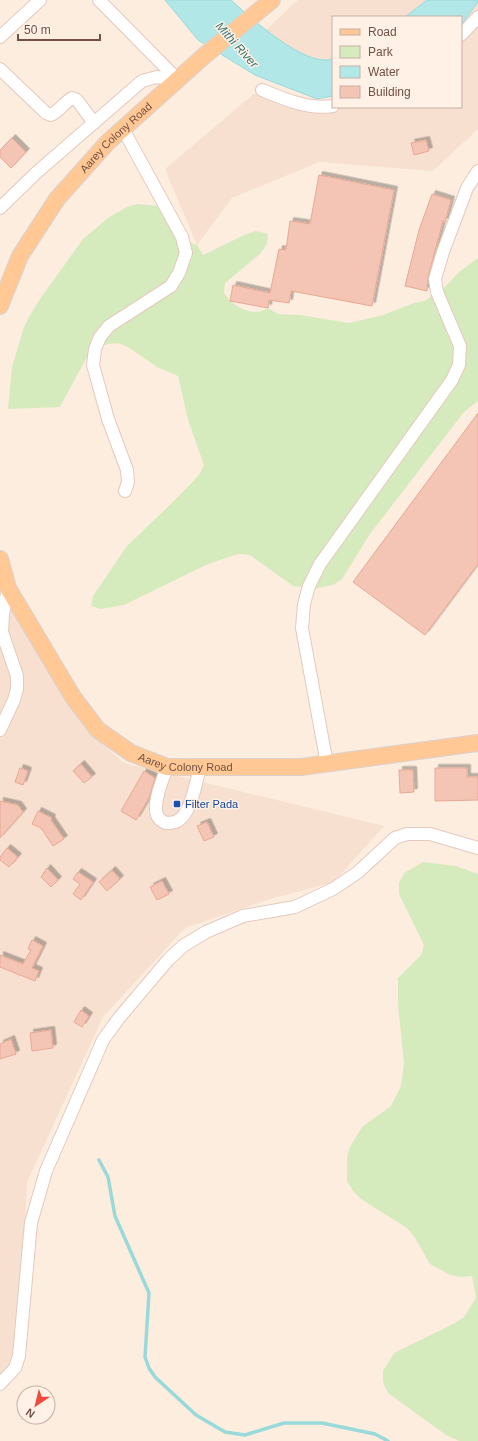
<svg xmlns="http://www.w3.org/2000/svg" width="478" height="1441" font-family="Arial,sans-serif">
  <defs>
    <filter id="shadow"><feDropShadow dx="3.5" dy="-3.5" stdDeviation="0" flood-color="#0004"/></filter>
  </defs>
  <rect width="100%" height="100%" fill="#fdedde"/>
  <g fill="#f7e0cf">
    <path d="M298 0H427L405 17H333V59L327 62 297 52 266 30Z"/>
    <path d="M478 2V129L433 171 319 162 232 198 197 245 165 169 262 87 326 102 333 100V107H461V27Z"/>
    <path d="M0 573 95 738 124 763 384 826 334 882 267 900 185 928 103 1017 27 1182 19 1354 0 1385Z"/>
  </g>
  <g fill="#d6ebbd">
    <path d="M137 204 159 206 186 241 197 245 203 255 244 235 256 231 268 234 267 244 260 254 225 283 224 293C234 307 252 318 268 308L278 314 301 315 349 323 383 315 414 303 424 301 443 289 459 272 478 258V401L464 412 370 534 342 579 333 585 313 589 293 586 250 555 238 554 208 564 124 605 101 609 91 606 93 596 127 546 176 499 199 475 204 465 188 420 178 376 157 367 128 347 118 343 108 344 98 347 89 353 60 407 8 409 12 367 24 327 29 317 40 299 83 239 108 218 127 207Z"/>
    <path d="M423 862 456 866 478 874V1441H459L446 1435 388 1393 383 1382V1371L394 1353 455 1323 464 1317 476 1298 472 1276 462 1277 450 1275 430 1264 414 1236 407 1228 361 1199 353 1191 347 1181V1157L350 1147 362 1127 391 1106 401 1086 404 1063 398 1005V978L421 955 424 945 399 894V883L404 873Z"/>
  </g>
  <g fill="#b2e7e7" stroke="#98d9da">
    <path d="M165 0H231C251 18 305 68 333 59V96L317 99 255 75 198 40Z"/>
    <path d="M427 0H478V2L461 25V17H405Z"/>
  </g>
  <g fill="none" stroke-linecap="round" stroke-linejoin="round">
    <path stroke="#98d9da" stroke-width="3.5" d="M99 1160 108 1177 115 1216 149 1293 145 1357 149 1368 155 1377 196 1415 225 1432 245 1435 284 1423H322L375 1434 388 1441"/>
  </g>
  <g fill="#f4c5b4" stroke="#e8a894" filter="url(#shadow)">
    <path d="M12 138 26 152 11 168 0 157V150Z"/>
    <path d="M426 140 429 151 414 155 411 143Z"/>
    <path d="M319 175 394 190 372 306 291 291 289 303 269 300 268 308 230 301 233 285 270 293 279 249 286 250 290 221 310 224Z"/>
    <path d="M432 194 451 200 445 222 443 221 428 277 427 291 405 286 419 230Z"/>
    <path d="M478 413V564L425 635 353 582Z"/>
    <path d="M81 764 92 777 84 783 73 771Z"/>
    <path d="M20 768 28 771 23 785 15 782Z"/>
    <path d="M435 768H467V777H478V800L435 801Z"/>
    <path d="M399 770H413L414 792 400 793Z"/>
    <path d="M144 771 155 778 149 798 136 820 121 811Z"/>
    <path d="M0 801 18 805 23 812 0 838Z"/>
    <path d="M38 811 52 818 51 820 64 839 53 846 41 828 32 824Z"/>
    <path d="M207 822 214 837 204 841 197 826Z"/>
    <path d="M7 848 18 857 9 867 0 860V857Z"/>
    <path d="M47 868 58 880 51 887 41 877Z"/>
    <path d="M112 870 120 879 107 891 99 882Z"/>
    <path d="M78 872 93 882 81 900 73 894 80 884 73 879Z"/>
    <path d="M162 881 169 894 157 900 150 887Z"/>
    <path d="M32 940 43 946 32 968 39 971 35 981 0 967V955L23 964 31 950 28 949Z"/>
    <path d="M81 1010 89 1016 82 1027 74 1022Z"/>
    <path d="M51 1030 53 1048 32 1051 30 1033Z"/>
    <path d="M11 1039 16 1054 0 1059V1044Z"/>
  </g>
  <g fill="none" stroke-linecap="round" stroke-linejoin="round">
    <defs>
      <g id="minor">
        <path d="M99 0 178 80"/>
        <path d="M461 35 478 17"/>
        <path d="M0 37 40 0"/>
        <path d="M0 69 46 113 51 115C59 111 64 103 72 98L77 100 94 123"/>
        <path d="M262 90C284 99 309 110 333 106"/>
        <path d="M123 129 182 237 186 253 179 273 171 286 109 326 100 337 95 349 93 365 108 419 127 470 128 482 125 491"/>
        <path d="M0 208 36 173 142 81 157 77 178 80"/>
        <path d="M0 730 14 700 17 689V676L2 632 3 614 8 588"/>
        <path d="M327 764 302 628 304 604 309 586 320 564 452 380 459 365 460 346 437 292 435 279 443 252 467 188 478 171"/>
        <path d="M167 767C163 779 151 805 158 817 160 820 163 822 166 823 169 823 172 823 175 822 191 817 196 782 200 767"/>
        <path d="M0 1384 15 1368 19 1356 31 1223 46 1171 103 1040 119 1018 168 960 183 946 206 932 243 916 295 907 333 889 357 873 395 838 407 834H430L478 848"/>
      </g>
      <g id="major">
        <path id="s1" d="M0 306 20 256 57 199 107 143 204 56 272 0"/>
        <path id="s2" d="M0 559 8 588 73 697 98 730 131 753 167 767H301L478 743"/>
      </g>
    </defs>
    <use href="#minor" stroke="#e4c9bd" stroke-width="14"/>
    <use href="#major" stroke="#dbd1cf" stroke-width="18"/>
    <use href="#minor" stroke="#fff" stroke-width="12"/>
    <use href="#major" stroke="#ffc894" stroke-width="16"/>
  </g>
  <rect fill="#1a4fb4" stroke="#fff1e6" stroke-width="1.5" x="173" y="800" width="8" height="8" rx="2"/>
  <g text-anchor="middle" dominant-baseline="central" stroke-width="3" stroke-linejoin="round" paint-order="stroke">
    <g font-size="11" fill="#744f45" stroke="#fff1e6">
      <text stroke="none"><textPath href="#s1" startOffset="207">Aarey Colony Road</textPath></text>
      <text stroke="none"><textPath href="#s2" startOffset="295">Aarey Colony Road</textPath></text>
    </g>
    <g font-size="11" fill="#164399" stroke="#fff1e6" text-anchor="start">
      <text x="185" y="804">Filter Pada</text>
    </g>
    <g font-size="12" font-style="italic" fill="#367374" stroke="#fff1e6">
      <text transform="translate(237 45) rotate(48)">Mithi River</text>
    </g>
  </g>
  <rect x="332" y="16" width="130" height="92" fill="#fff1e6" stroke="#c7b0a6"/>
  <rect x="340" y="29" width="20" height="6" fill="#ffc894" stroke="#c7b0a6"/>
  <text x="368" y="36" font-size="12" fill="#744f45">Road</text>
  <rect x="340" y="46" width="20" height="12" fill="#d6ebbd" stroke="#c7b0a6"/>
  <text x="368" y="56" font-size="12" fill="#744f45">Park</text>
  <rect x="340" y="66" width="20" height="12" fill="#b2e7e7" stroke="#c7b0a6"/>
  <text x="368" y="76" font-size="12" fill="#744f45">Water</text>
  <rect x="340" y="86" width="20" height="12" fill="#f4c5b4" stroke="#c7b0a6"/>
  <text x="368" y="96" font-size="12" fill="#744f45">Building</text>
  <g transform="translate(36 1405) rotate(215)"><circle r="19" fill="#fff1e6" stroke="#c7b0a6"/>
  <path d="M0-3L7 15L0 10L-7 15Z" fill="#ef4a3c"/>
  <text y="-6" font-size="11" font-weight="bold" text-anchor="middle" fill="#744f45">N</text>
  </g>
  <path d="M18 34v6h82v-6" fill="none" stroke="#744f45" stroke-width="2"/>
  <text x="24" y="34" font-size="12" fill="#744f45" stroke="#fff1e6" stroke-width="3" paint-order="stroke">50 m</text>
</svg>
